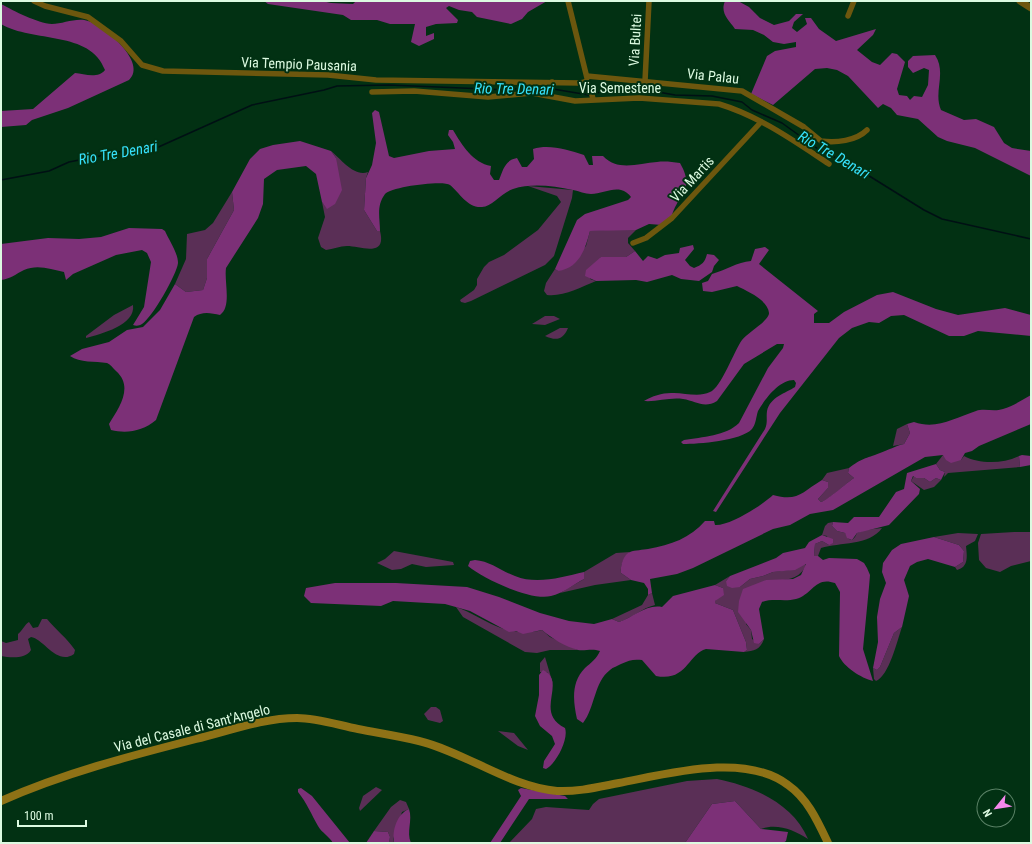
<svg xmlns="http://www.w3.org/2000/svg" width="1032" height="844" font-family="'Roboto Condensed',sans-serif">
  <rect width="100%" height="100%" fill="#023113"/>
  <g fill="#5a2f56">
    <path d="M331 151C342 160 354 177 368 172L366 178 364 210 377 231H380C387 258 360 246 347 246 340 246 333 249 326 250L321 247 318 238 325 217 322 202 327 208 336 158Z"/>
    <path d="M528 186 573 190 572 198 554 256 545 265 471 301 465 303 461 302 460 300 474 290 477 285V279L484 267 489 262 504 255 538 230 561 202 557 196Z"/>
    <path d="M232 192 234 210 207 259V278L203 290 186 292 175 284 186 259 187 234 205 230 213 223Z"/>
    <path d="M623 229 636 230 628 238V243L635 251 626 257H601L590 279 596 281C581 287 563 297 547 295L544 291 546 283 555 269 558 271 586 246 590 231Z"/>
    <path d="M133 305C136 325 101 334 86 338V336L114 315Z"/>
    <path d="M545 316H554L560 319 545 325 532 324Z"/>
    <path d="M560 328H568C563 340 556 341 545 336Z"/>
    <path d="M907 424 910 433 904 444 893 446 897 429Z"/>
    <path d="M943 455 961 460 964 456C979 464 1003 464 1019 456L1020 467 948 473 944 477 945 472 940 470 936 464Z"/>
    <path d="M849 468 848 473 854 478C846 483 829 500 821 502L818 499 828 488V482L822 480 827 473Z"/>
    <path d="M914 476 916 478H924L930 482 936 478 941 480 934 487 924 490 911 481Z"/>
    <path d="M833 522 832 526 837 531 845 533 849 539 852 540 855 537 857 533 865 530 882 528C869 546 840 542 821 548L818 556H814L815 544 822 541 829 545 827 536 822 535 825 526 828 523Z"/>
    <path d="M1014 532H1031V561L1011 566 1000 572 986 568 979 560 978 543 981 534Z"/>
    <path d="M958 533 978 534 975 541 966 546C967 556 969 567 957 570L955 567 963 562 964 551 959 545 934 537Z"/>
    <path d="M394 551 453 562 454 565 426 567 412 564 401 569 392 570 377 563 385 559Z"/>
    <path d="M630 552C624 557 620 565 621 573L631 580 595 585 560 593 584 579V572L616 553Z"/>
    <path d="M805 564 806 566C797 582 783 580 766 580L746 624 751 630 752 639 759 644 764 639C760 650 754 651 744 652L747 650 746 642 733 610 715 603V601L723 588 715 585 730 576 726 581 740 587 750 579 763 576 773 572 790 570Z"/>
    <path d="M652 593 655 605C642 608 632 618 619 622L612 619 642 605 648 595Z"/>
    <path d="M456 607C471 612 482 620 496 626 508 632 530 634 542 630L550 637 578 650H550L537 653 525 652 463 617Z"/>
    <path d="M42 619H47C56 630 67 638 75 650L74 654C57 666 44 639 31 637L28 639 31 650C26 659 11 658 1 656V641L6 643 18 640V634C22 631 25 624 29 622L33 628 38 627Z"/>
    <path d="M902 627C897 641 889 676 876 681L874 679 873 668 877 670 880 667 894 633Z"/>
    <path d="M545 657 553 684 547 672H540V663Z"/>
    <path d="M431 707H436L440 710 443 721 440 723 428 720 424 714Z"/>
    <path d="M498 731 514 733 528 750 518 746Z"/>
    <path d="M717 779C752 786 793 803 808 839 794 830 777 823 761 829L735 801 712 804 685 843H509L532 819 536 809 546 807 589 810 593 804 599 799 687 781Z"/>
    <path d="M376 787 382 790 360 811 359 808 363 796Z"/>
    <path d="M400 800 406 802 409 809 402 812 393 839 394 843H389L390 837 388 832 374 831 391 807Z"/>
  </g>
  <g fill="#7c3077">
    <path d="M264 1H322L331 3 353 4 356 1H547L528 12 522 19 511 24 477 17 472 12 459 10 449 6 446 8 458 20 457 23 436 24 426 27V36L434 33V39L419 46 411 42 415 24H390L377 20H351L343 15 268 4Z"/>
    <path d="M725 1H738L749 7 760 18 774 25 789 21 796 14H803L794 22 792 28 797 32 807 24 805 18H811L819 29 836 41 876 29 873 35 857 50 872 62 880 65 892 53 897 54 905 62 897 89 899 95 907 96 910 100 914 96 922 97 928 85 929 70 924 68 913 73 908 67V61L913 56 935 55C947 73 933 92 941 110L964 120 976 119 994 127 1004 143 1012 148 1031 151V176L975 148 947 141 938 137 918 119 897 115 891 108 883 104 878 108 848 76 837 70 827 68 815 69 773 105 751 94 767 56 775 51 796 47V42L784 44 773 42 764 35 753 30 735 29C728 19 720 13 725 1Z"/>
    <path d="M1 4C14 11 37 23 52 24 63 24 77 17 88 21 105 26 148 63 129 80L68 108 32 120 26 125 1 127V111L33 109 75 73C84 74 98 79 105 70 90 30 33 43 1 24Z"/>
    <path d="M375 110 379 112 389 156 394 158 429 151 455 149 453 142 448 135 449 130H453C462 145 473 163 491 166L490 174 494 180H499C503 170 505 160 517 158L522 167H527L534 159 533 149C550 144 567 150 584 155L589 165H593L592 156H603C618 172 639 163 657 162 665 161 672 162 680 163 696 191 677 193 671 219L662 225 649 224 636 230 590 231C585 250 579 268 558 271L555 269 577 220 585 214 628 200 631 197C629 194 625 191 621 190 611 188 601 194 591 194 585 194 579 191 573 190 553 186 532 183 513 189 501 193 492 207 482 207 467 208 460 193 450 185 443 180 391 187 385 194 376 206 380 218 380 231H377L364 210 366 178 372 165 376 143 372 113Z"/>
    <path d="M300 141 331 151 336 158 342 190 335 204 327 209 322 202 316 174 306 166 277 170 264 179 263 204 258 218 226 268C224 282 232 307 220 315 211 313 202 311 194 317L156 420C143 431 127 434 111 430L109 424C119 408 134 387 116 371 113 368 110 364 107 363 95 361 80 363 70 356L82 349 109 342 127 330 143 327 160 310 175 284 186 292 203 290 207 278V259L234 210 232 192 250 159 260 149 273 145Z"/>
    <path d="M129 228 162 229 165 231C169 240 178 253 178 263 177 274 152 318 142 324 139 326 136 326 133 325L144 307 151 262 147 253 142 250 116 255 73 274 66 280 64 272C51 269 37 264 24 270 16 274 10 279 1 280V244L48 238 79 239 101 237Z"/>
    <path d="M693 245 694 249 685 260 690 266 694 268C702 265 705 262 707 254L714 255 719 260 714 266 712 272 699 281 681 279 672 275 647 282 636 280 596 281 585 276 586 270 601 257H626L635 251 643 261 648 256 657 259 665 255 679 253 680 248Z"/>
    <path d="M765 247 769 250 759 264 818 311 814 314V323H829L844 312 877 295 893 292 936 309 958 315 1005 308 1031 315V336L978 331 964 336H949L904 315 891 316 879 323 869 322 852 328 839 338 780 413 716 512 713 511 765 429C768 422 766 418 767 411 770 397 786 393 795 387L796 383 794 380C779 380 765 399 758 411 756 417 756 424 752 429 741 441 698 444 683 444L681 442 684 440C702 437 726 436 739 423L768 368 783 348 784 344H777L744 364 717 401C704 409 696 401 683 399 670 397 657 402 644 401 652 396 662 393 671 393 683 392 698 398 710 392 721 388 734 351 742 340 748 332 769 321 769 313 768 300 747 291 737 286L712 292 703 291 702 283 708 281 712 274C726 270 737 262 751 261L755 249Z"/>
    <path d="M1031 395V424L979 446 972 451 965 453 961 460 951 463 946 460 943 455 925 457 833 510 810 514 790 525 773 529 693 568 677 574 650 579 652 593 648 595V589L644 583 631 580 621 573C620 567 623 555 630 552 635 550 643 550 648 549 671 545 690 538 705 521H714L715 525C730 526 762 505 773 495 798 502 802 492 822 480L828 482V488L818 499 821 502C828 500 846 483 854 478L848 473 849 468C862 458 865 459 880 453 889 450 895 446 904 444L910 433 907 424 914 422C937 430 954 418 976 411 984 408 994 412 1003 409 1013 406 1022 400 1031 395Z"/>
    <path d="M1022 455 1031 456V465L1020 467 1019 456Z"/>
    <path d="M936 464 940 470 945 472 941 480 936 478 930 482 924 478H916L913 476 911 481 920 489 919 494 889 525 857 533 852 540 847 538 845 533 837 531 832 526 833 522 848 523 854 517H879L896 492 904 489 907 473Z"/>
    <path d="M822 535 833 539V543L829 545 822 541 815 544 814 556H818L823 560 829 558 857 559 864 563 867 568 870 575 869 587 863 649 873 681C861 678 844 667 839 656L840 592 835 583C815 576 813 594 796 599 785 602 773 598 762 602L759 609 764 639 759 644 754 643 751 630 738 612 739 601 743 589 766 580 793 579 801 575 806 564 795 570 773 572 763 576 750 579 740 587 732 588 727 586 726 581 730 576 776 558 783 553 805 548 809 542Z"/>
    <path d="M934 537 959 545 964 551 963 562 955 567 928 559 917 562 910 566 904 580 909 596 902 627 894 633 880 667 877 670 873 668 878 642 877 617 880 599 886 583 882 572 883 563 892 550 901 544Z"/>
    <path d="M475 560C490 561 501 571 515 576 537 585 562 577 584 572V579C573 585 563 593 551 596 530 601 484 579 468 566L470 561Z"/>
    <path d="M335 583H396L467 587 499 597 540 613 569 621 594 624 612 619 619 622C634 617 646 604 662 607L673 596 715 585 723 588 724 595 715 601V603L733 610 746 642 747 650 744 652 706 649C688 654 687 682 656 676L642 660C634 659 629 660 621 664 618 666 613 667 610 670 594 682 595 708 583 723L577 719C573 701 571 682 585 668 591 663 597 658 600 651 592 648 586 651 578 650 566 647 551 638 542 630L523 634 516 631 509 632 470 611 445 604 393 601 381 606 311 603 304 596 306 588Z"/>
    <path d="M543 670C568 682 533 712 565 728 569 739 556 764 546 769L543 768 544 761 555 744 552 736 540 726 535 716 539 695V675Z"/>
    <path d="M301 788 312 796 350 843H333C329 836 322 833 318 826 311 814 307 803 298 792V789Z"/>
    <path d="M521 788 565 796 568 799H529L500 843H490L521 796 518 790Z"/>
    <path d="M735 801 761 829 788 832 786 841 783 843H685L712 804Z"/>
    <path d="M409 809C413 820 406 832 411 843H394C392 830 397 814 409 809Z"/>
    <path d="M374 831 388 832 390 837 389 843H366Z"/>
  </g>
  <g fill="none" stroke-linecap="round" stroke-linejoin="round">
    <g stroke="#001014" stroke-width="1.5">
      <path d="M553 89 589 95"/>
      <path d="M593 94 600 92H658L675 95 712 96 742 102 752 110 782 123 818 149 858 169 924 210 942 219 1031 239"/>
      <path d="M1 180 49 171 69 162 100 156 104 153 154 149 252 105 324 90 337 86 389 85 511 90 525 87 550 89"/>
    </g>
    <g stroke="#6d570e" stroke-width="5.5">
      <path d="M34 1 45 6 88 17 121 41 142 65 163 71 328 75 376 80 580 83 585 82"/>
      <path d="M568 1 587 78"/>
      <path d="M848 16 854 1"/>
      <path d="M587 76 742 91 804 127 821 141C836 143 856 141 867 130"/>
      <path d="M645 81 649 1"/>
      <path d="M585 82 590 87 593 99"/>
      <path d="M372 92 414 91 488 97 532 93 575 101 639 98 719 104C759 116 794 141 829 164"/>
      <path d="M550 95 552 82"/>
      <path d="M633 243 646 238 672 218 761 122"/>
    </g>
    <path stroke="#6d570e" stroke-width="7" d="M1020 1 1031 8"/>
    <path stroke="#8e7216" stroke-width="8" d="M1 801C64 773 130 756 196 739 229 731 263 718 297 718 317 718 338 725 358 729 378 733 399 736 419 741 467 753 510 787 557 791 578 792 598 787 619 783 667 774 745 752 788 785 808 799 818 822 828 843"/>
  </g>
  <g text-anchor="middle" dominant-baseline="central" stroke-width="4" stroke-linejoin="round" paint-order="stroke">
    <g font-size="14" fill="#dcfae1" stroke="#023113">
      <text transform="translate(635 40) rotate(-87)">Via Bultei</text>
      <text transform="translate(299 64) rotate(2)">Via Tempio Pausania</text>
      <text transform="translate(713 76) rotate(6)">Via Palau</text>
      <text x="620" y="88">Via Semestene</text>
      <text transform="translate(692 179) rotate(-47)">Via Martis</text>
      <text transform="translate(192 728) rotate(-14)">Via del Casale di Sant'Angelo</text>
    </g>
    <g font-size="15" font-style="italic" fill="#36e1fb" stroke="#023113">
      <text transform="translate(514 89) rotate(1)">Rio Tre Denari</text>
      <text transform="translate(118 153) rotate(-10)">Rio Tre Denari</text>
      <text transform="translate(834 155) rotate(30)">Rio Tre Denari</text>
    </g>
  </g>
  <rect width="1032" height="844" fill="none" stroke="#dcfae1" stroke-width="4"/>
  <g transform="translate(996 808) rotate(240)"><circle r="19" fill="#023113" stroke="#598165"/>
  <path d="M0-3L7 15L0 10L-7 15Z" fill="#f688ed"/>
  <text y="-6" font-size="11" font-weight="bold" text-anchor="middle" fill="#dcfae1">N</text>
  </g>
  <path d="M18 820v6h68v-6" fill="none" stroke="#dcfae1" stroke-width="2"/>
  <text x="24" y="820" font-size="12" fill="#dcfae1" stroke="#023113" stroke-width="3" paint-order="stroke">100 m</text>
</svg>
